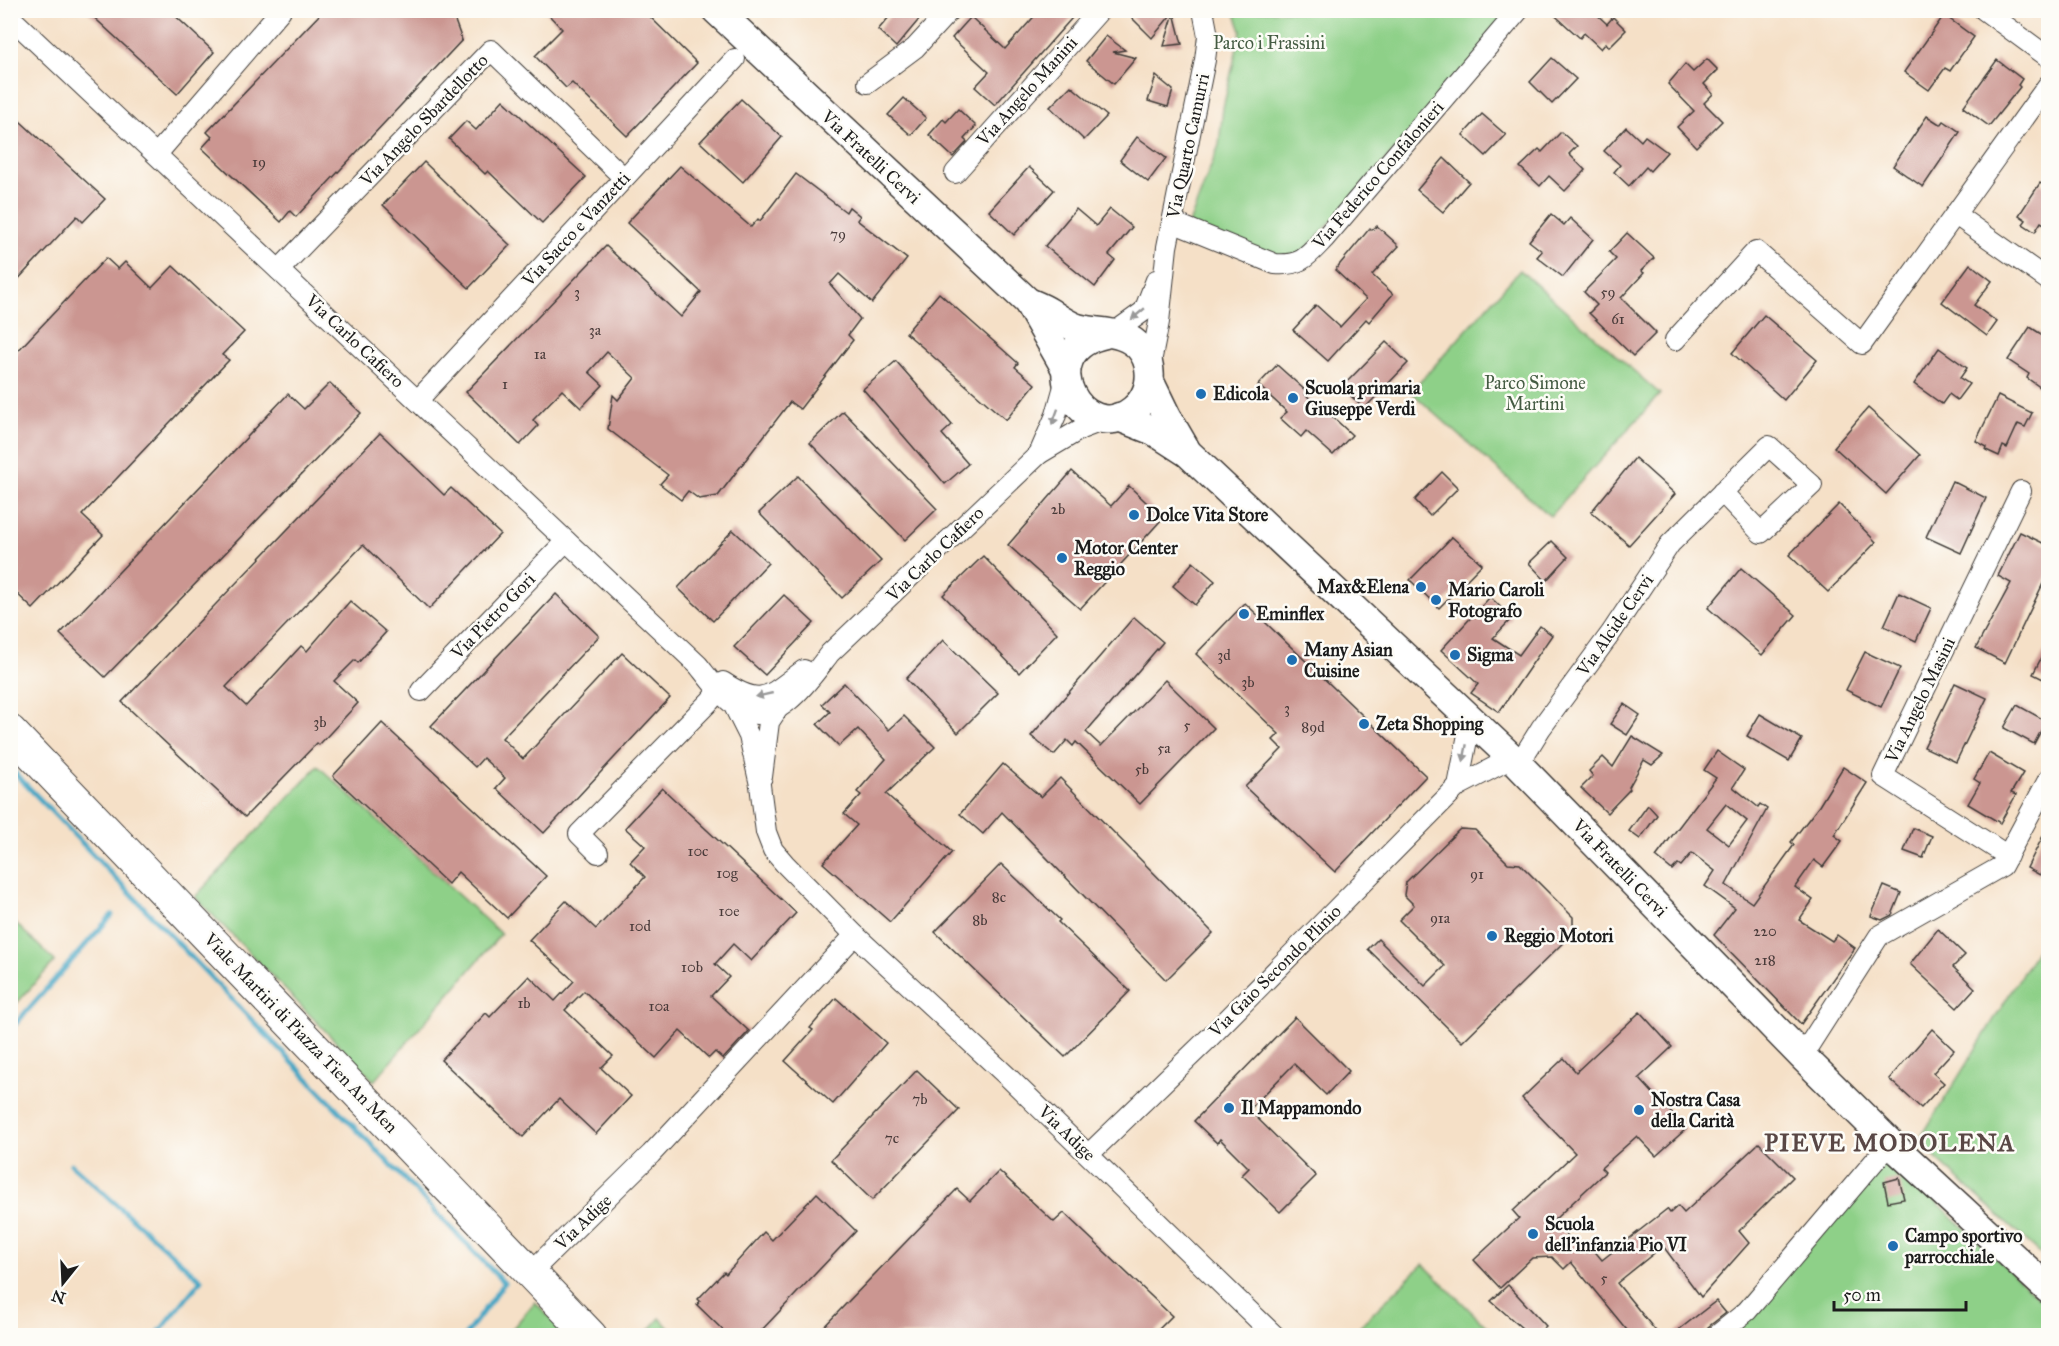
<svg xmlns="http://www.w3.org/2000/svg" width="2059" height="1346" font-family="'IM FELL Great Primer',serif">
  <rect width="100%" height="100%" fill="#fdfcf7"/>
  <filter id="ink" filterUnits="userSpaceOnUse"><feTurbulence type="fractalNoise" baseFrequency=".0167" numOctaves="2"/><feDisplacementMap in="SourceGraphic" scale="12" xChannelSelector="R" yChannelSelector="G"/><feConvolveMatrix kernelMatrix="1 2 1 2 8 2 1 2 1" color-interpolation-filters="sRGB"/></filter>
  <filter id="wash" filterUnits="userSpaceOnUse"><feTurbulence type="fractalNoise" baseFrequency=".008" numOctaves="4" result="noise"/><feDisplacementMap in="SourceGraphic" scale="24" xChannelSelector="R" yChannelSelector="G"/><feGaussianBlur stdDeviation="1.35" result="paint"/><feColorMatrix in="noise" values="0 0 0 0 0 0 0 0 0 0 0 0 0 0 0 0 0 1.4 0 .05"/><feComposite in="paint" operator="in"/></filter>
  <g filter="url(#wash)">
    <rect width="100%" height="100%" fill="#f5e0c7"/>
    <g fill="#8ed088" stroke="#557652" stroke-width="1.5">
      <path d="M1234 11H1519L1292 265 1187 229 1219 145 1223 108 1241 31Z"/>
      <path d="M1520 270 1660 394 1550 516 1411 392Z"/>
      <path d="M318 766 501 934 374 1081 195 897Z"/>
      <path d="M11 919 55 961 17 1003 11 996Z"/>
      <path d="M2048 932V1260L1918 1142Z"/>
      <path d="M1883 1151 2048 1307V1335L1716 1336Z"/>
      <path d="M1423 1264 1495 1335H1369L1360 1326Z"/>
      <path d="M535 1302 566 1335H507Z"/>
      <path d="M660 1318 675 1335H645Z"/>
    </g>
    <g fill="none" stroke-linecap="round" stroke-linejoin="round">
      <g stroke="#44a6c4" stroke-width="5">
        <path d="M10 768 504 1283 465 1336"/>
        <path d="M10 1030 112 915"/>
        <path d="M71 1164 201 1280 156 1336"/>
      </g>
    </g>
    <g id="blocks">
      <g fill="#cb9691" fill-rule="evenodd">
        <path d="M86 10H169L214 52 177 94Z"/>
        <path d="M324 10H451L462 40 296 217 290 211 281 222 202 148 212 137 207 132Z"/>
        <path d="M544 10H643L697 63 627 136 572 83 566 88 535 56 562 29Z"/>
        <path d="M895 10H927L896 47 878 30Z"/>
        <path d="M1040 10H1079L995 105 975 87 989 72 952 38 971 17 1005 49Z"/>
        <path d="M1140 10H1175L1152 38 1132 18Z"/>
        <path d="M1549 10H1592L1607 24 1613 17 1626 30 1609 47 1606 43 1601 49 1584 33 1580 38Z"/>
        <path d="M1174 13 1182 44 1164 46Z"/>
        <path d="M1944 15 1974 37 1950 71 1945 68 1929 90 1904 72Z"/>
        <path d="M1106 36 1125 50 1113 52 1136 58 1114 84 1086 61Z"/>
        <path d="M1552 58 1576 79 1552 104 1530 82Z"/>
        <path d="M1707 59 1718 70 1704 84 1713 94 1704 103 1722 121 1696 147 1677 127 1694 111 1668 84 1685 64 1693 72Z"/>
        <path d="M1997 60 2022 79 2018 85 2020 87 1989 126 1963 107Z"/>
        <path d="M1156 76 1173 90 1168 107 1148 101Z"/>
        <path d="M1071 86 1107 116 1084 140 1050 107Z"/>
        <path d="M904 98 926 118 911 135 888 115Z"/>
        <path d="M741 99 782 137 743 182 700 142Z"/>
        <path d="M503 100 586 177 542 223 488 171 485 174 449 139 466 121 476 130Z"/>
        <path d="M958 109 976 126 964 139 967 142 953 157 929 135 943 119 946 122Z"/>
        <path d="M10 112 105 199 83 222 77 216 10 288Z"/>
        <path d="M1482 114 1506 135 1486 156 1463 135Z"/>
        <path d="M1927 116 1941 125 1944 121 1960 132 1923 187 1893 166Z"/>
        <path d="M1626 127 1641 141 1645 136 1667 152 1650 171 1646 167 1629 186 1614 172 1620 165 1604 151Z"/>
        <path d="M1561 132 1577 146 1569 154 1585 170 1565 191 1549 176 1540 186 1520 167 1539 149 1542 152Z"/>
        <path d="M1137 137 1166 158 1148 182 1120 160Z"/>
        <path d="M1444 158 1469 182 1443 212 1417 190Z"/>
        <path d="M424 162 510 245 469 288 383 205Z"/>
        <path d="M680 166 751 227 758 219 760 221 796 174 846 212 849 207 860 216 857 220 907 259 872 303 839 274 830 284 860 319 848 335 853 340 800 409 790 402 718 496 699 499 688 491 681 500 660 484 668 475 608 429 613 395 618 400 635 378 607 352 589 372 603 385 581 408 562 390 533 420 538 426 520 445 466 392 606 246 681 317 701 292 627 223Z"/>
        <path d="M1029 167 1054 190 1014 235 989 211Z"/>
        <path d="M2040 183 2049 189V227L2041 222 2035 232 2023 224 2026 220 2019 215Z"/>
        <path d="M1076 209 1096 226 1110 209 1132 227 1109 255 1115 260 1095 287 1045 246Z"/>
        <path d="M1551 214 1564 225 1570 218 1593 239 1563 277 1537 257 1542 251 1529 241Z"/>
        <path d="M1377 226 1399 246 1372 275 1393 294 1369 322 1366 319 1328 361 1293 330 1316 305 1340 327 1366 299 1335 270 1370 228 1372 230Z"/>
        <path d="M1627 233 1654 258 1641 271 1644 273 1621 298 1656 333 1633 356 1589 313 1597 305 1584 292 1616 259 1609 252Z"/>
        <path d="M106 258 118 269 125 262 152 288 173 266 244 332 222 355 229 360 82 515 103 535 33 609 10 587V359Z"/>
        <path d="M1970 264 1992 281 1974 305 1997 322 1987 336 1942 302Z"/>
        <path d="M939 293 1018 363 1015 367 1035 384 1006 420 906 333Z"/>
        <path d="M1764 315 1817 360 1784 400 1732 353Z"/>
        <path d="M2030 327 2049 339V382L2044 390 2027 378 2029 374 2008 360Z"/>
        <path d="M1386 342 1408 363 1364 409 1342 387Z"/>
        <path d="M1939 348 1967 368 1960 378 1969 384 1957 400 1949 394 1942 404 1914 384Z"/>
        <path d="M896 361 952 425 942 434 968 464 945 484 863 389Z"/>
        <path d="M1277 365 1307 392 1305 394 1321 409 1322 407 1352 435 1333 455 1306 431 1301 437 1280 418 1287 412 1258 385Z"/>
        <path d="M330 383 361 413 105 677 60 634 288 394 304 409Z"/>
        <path d="M1998 396 2032 413 2025 427 2018 424 2007 448 2003 446 1999 456 1986 450 1987 447 1976 441Z"/>
        <path d="M1868 408 1920 455 1886 494 1834 447Z"/>
        <path d="M843 411 937 509 905 540 810 443Z"/>
        <path d="M380 433 444 495 451 488 500 534 429 609 363 545 226 687 246 706 301 646 307 651 350 601 386 632 358 663 355 660 334 681 358 703 319 745 317 743 245 817 122 702Z"/>
        <path d="M1635 458 1675 494 1629 545 1591 512Z"/>
        <path d="M1072 471 1111 506 1129 486 1163 518 1080 609 1008 545Z"/>
        <path d="M1442 472 1458 488 1430 516 1415 500Z"/>
        <path d="M798 476 881 561 842 598 759 513Z"/>
        <path d="M1952 481 1986 498 1961 553 1926 537Z"/>
        <path d="M1839 504 1876 542 1828 592 1789 555Z"/>
        <path d="M733 530 768 563 713 621 678 588Z"/>
        <path d="M2020 532 2049 546V571L2005 663 1976 648 2011 583 1998 576Z"/>
        <path d="M1452 537 1482 564 1439 608 1410 580Z"/>
        <path d="M1552 541 1568 557 1546 581 1529 563Z"/>
        <path d="M983 556 1057 633 1019 673 943 595Z"/>
        <path d="M1193 562 1215 581 1195 605 1173 586Z"/>
        <path d="M1741 568 1796 615 1762 655 1708 608Z"/>
        <path d="M1899 593 1931 608 1916 641 1884 626Z"/>
        <path d="M556 594 599 636 502 738 523 759 622 653 670 698 544 833 496 788 505 778 483 758 475 767 431 726Z"/>
        <path d="M784 595 814 623 765 675 734 647Z"/>
        <path d="M1490 597 1512 618 1493 638 1519 655 1540 626 1552 635 1499 712 1471 693 1478 684 1441 650Z"/>
        <path d="M1245 603 1426 776 1335 872 1245 787 1282 749 1273 740 1279 734 1196 654Z"/>
        <path d="M1134 617 1163 642 1086 732 1101 746 1165 680 1214 728 1140 804 1076 742 1073 746 1067 740 1054 755 1031 736Z"/>
        <path d="M943 640 998 693 958 733 906 679Z"/>
        <path d="M2049 643V682L2033 674Z"/>
        <path d="M1865 652 1900 668 1881 707 1846 690Z"/>
        <path d="M844 683 889 730 904 716 935 747 886 794 952 852 890 922 823 863 857 825 844 814 861 795 857 792 886 759 858 729 839 746 817 724 830 712 822 704Z"/>
        <path d="M1955 683 1987 698 1956 762 1924 747Z"/>
        <path d="M1624 704 1640 715 1627 735 1610 724Z"/>
        <path d="M2017 705 2046 721 2034 744 2004 728Z"/>
        <path d="M1760 714 1802 739 1789 761 1747 736Z"/>
        <path d="M382 723 546 876 507 918 458 872 448 884 333 776Z"/>
        <path d="M1632 736 1663 755 1652 765 1644 760 1629 787 1630 789 1607 813 1581 788 1593 776 1589 771 1603 757 1613 767Z"/>
        <path d="M1717 751 1744 770 1733 787 1758 807 1760 804 1767 809 1726 885 1752 903 1794 845 1791 842 1819 806 1843 767 1867 783 1834 835 1842 841 1823 867 1814 860 1795 887 1813 900 1799 920 1832 941 1837 935 1855 948 1801 1024 1714 935 1735 908 1705 886 1715 871 1692 853 1681 866 1678 864 1672 870 1656 857 1716 778 1704 770ZM1726 804 1747 821 1729 845 1707 828Z"/>
        <path d="M1989 753 2023 773 2011 793 2016 795 2000 823 1968 804 1980 783 1974 779Z"/>
        <path d="M1003 764 1041 797 1060 778 1213 933 1166 980 1002 812 983 834 960 814Z"/>
        <path d="M662 788 796 913 751 961 733 944 715 964 729 977 711 996 749 1031 723 1059 715 1052 709 1058 680 1031 656 1058 584 991 565 1010 613 1056 601 1068 631 1096 596 1134 559 1099 523 1137 441 1060 486 1013 490 1017 529 976 555 1001 574 981 529 940 566 901 596 929 645 877 630 862 645 846 625 828Z"/>
        <path d="M1648 805 1657 815 1640 839 1629 831Z"/>
        <path d="M2049 824V875L2042 872 2040 875 2027 868Z"/>
        <path d="M1913 828 1932 836 1923 858 1904 851Z"/>
        <path d="M1460 829 1475 830 1508 863 1520 864 1573 917V933L1462 1042 1368 949 1378 939 1425 986 1445 966 1399 920 1414 905 1404 895 1406 882Z"/>
        <path d="M1001 864 1060 920 1058 922 1130 991 1065 1057 935 932Z"/>
        <path d="M1884 886 1901 893 1892 915 1882 920 1871 916Z"/>
        <path d="M1938 929 1965 955 1953 967 1975 988 1957 1008 1910 964Z"/>
        <path d="M836 998 886 1043 833 1104 785 1061 813 1030 810 1028Z"/>
        <path d="M1640 1012 1672 1047 1639 1078 1686 1129 1656 1156 1637 1136 1601 1168 1605 1172 1553 1221 1579 1249 1581 1248 1586 1253 1592 1248 1602 1260 1667 1209 1670 1213 1678 1206 1684 1213 1759 1143 1793 1177 1739 1231 1749 1243 1701 1297 1663 1246 1617 1283 1659 1335H1631L1571 1262 1564 1269 1552 1257 1532 1258 1500 1288 1474 1260 1519 1218 1513 1211 1575 1153 1522 1098 1564 1058 1576 1072Z"/>
        <path d="M1295 1017 1349 1071 1326 1095 1294 1064 1249 1110 1316 1176 1280 1212 1242 1175 1249 1168 1220 1139 1217 1143 1194 1121Z"/>
        <path d="M1932 1029 1954 1050 1933 1073 1944 1083 1921 1108 1889 1079Z"/>
        <path d="M917 1070 959 1110 872 1200 831 1160Z"/>
        <path d="M999 1171 1054 1222 1064 1213 1172 1316 1153 1335H816L957 1189 970 1201Z"/>
        <path d="M1899 1178 1904 1199 1888 1202 1884 1182Z"/>
        <path d="M817 1193 856 1231 757 1335H728L697 1305 700 1301 698 1299 724 1272 726 1274 764 1232 772 1240Z"/>
        <path d="M1508 1285 1546 1326 1536 1335H1530L1491 1301Z"/>
        <path d="M1716 1301 1726 1313 1708 1327 1705 1332 1700 1335H1672Z"/>
      </g>
    </g>
  </g>
  <g filter="url(#ink)">
    <use href="#blocks" fill-opacity="0" stroke="#3d3936" stroke-width="1.5"/>
    <g fill="none" stroke-linecap="round" stroke-linejoin="round">
      <defs>
        <g id="street">
          <path d="M1984 10 2048 57"/>
          <path d="M10 17 698 665C711 681 725 702 744 711 779 727 812 676 830 653L1039 454 1081 429 1110 418"/>
          <path d="M868 83 915 48 950 10"/>
          <path d="M157 154 281 10"/>
          <path d="M955 173 1100 10"/>
          <path d="M1956 215 2048 280"/>
          <path d="M1172 222 1275 264C1301 266 1307 257 1324 239L1519 10"/>
          <path d="M279 270 491 50 623 177"/>
          <path d="M1112 334 1144 311 1156 280"/>
          <path d="M1675 340 1756 251 1862 344 2048 85"/>
          <path d="M1150 367 1159 322 1167 247 1205 60 1208 36 1203 10"/>
          <path d="M418 400 735 59"/>
          <path d="M1039 454 1056 415 1066 379"/>
          <path d="M723 682C764 709 769 695 804 670"/>
          <path d="M421 691 566 541"/>
          <path d="M733 704 749 736 760 785 766 832 773 850 785 864 855 935 1008 1077 1275 1336"/>
          <path d="M1518 765 1541 728 1611 633 1670 544 1769 446 1812 485 1761 533 1722 492"/>
          <path d="M762 777 769 722 777 710"/>
          <path d="M1458 786 1471 719"/>
          <path d="M598 853 579 834 710 701 719 690"/>
          <path d="M2008 856 1883 776 2021 491"/>
          <path d="M1802 1056 1879 936 2002 866 2048 780"/>
          <path d="M1089 1154 1208 1039 1458 786 1512 758"/>
          <path d="M531 1272 651 1154 855 935"/>
          <path d="M1716 1336 1747 1311 1890 1143"/>
        </g>
        <g id="secondary">
          <path d="M716 10 1028 302 1066 369"/>
          <path d="M1028 302C1035 305 1043 308 1049 312 1058 318 1066 324 1077 328 1091 332 1108 331 1122 336 1154 347 1159 389 1133 410 1083 450 1027 351 1105 334"/>
          <path d="M1150 382 1167 417 1185 448"/>
          <path d="M1119 417 1154 431 1188 453 1512 758 1802 1056 1890 1143 2048 1289"/>
        </g>
        <path id="primary" d="M10 731 591 1336"/>
      </defs>
      <use href="#street" stroke="#3d3936" stroke-width="22"/>
      <use href="#secondary" stroke="#3d3936" stroke-width="31"/>
      <use href="#primary" stroke="#3d3936" stroke-width="34"/>
      <use href="#street" stroke="#fff" stroke-width="20"/>
      <use href="#secondary" stroke="#fff" stroke-width="28"/>
      <use href="#primary" stroke="#fff" stroke-width="32"/>
    </g>
    <defs><path id="oneway-solid" d="M-6-.8H1V-3.2L6.5 0L1 3.2V.8H-6Z" transform="scale(1.5)"/></defs>
    <g fill="#999">
      <use href="#oneway-solid" transform="translate(1138 314) rotate(140)"/>
      <use href="#oneway-solid" transform="translate(1055 417) rotate(110)"/>
      <use href="#oneway-solid" transform="translate(764 695) rotate(167)"/>
      <use href="#oneway-solid" transform="translate(1465 753) rotate(101)"/>
    </g>
  </g>
  <g fill="#1f6fb2" stroke="#fdfcf7" stroke-width="2">
    <circle cx="1201" cy="394" r="6"/>
    <circle cx="1293" cy="398" r="6"/>
    <circle cx="1134" cy="515" r="6"/>
    <circle cx="1062" cy="558" r="6"/>
    <circle cx="1421" cy="587" r="6"/>
    <circle cx="1436" cy="600" r="6"/>
    <circle cx="1244" cy="614" r="6"/>
    <circle cx="1455" cy="655" r="6"/>
    <circle cx="1292" cy="660" r="6"/>
    <circle cx="1364" cy="724" r="6"/>
    <circle cx="1492" cy="936" r="6"/>
    <circle cx="1229" cy="1108" r="6"/>
    <circle cx="1639" cy="1110" r="6"/>
    <circle cx="1533" cy="1234" r="6"/>
    <circle cx="1893" cy="1246" r="6"/>
  </g>
  <g text-anchor="middle" dominant-baseline="central" stroke-width="5" stroke-linejoin="round" paint-order="stroke">
    <g font-size="15" fill="#483a39">
      <text x="259" y="162">19</text>
      <text x="838" y="234">79</text>
      <text x="577" y="292">3</text>
      <text x="1608" y="292">59</text>
      <text x="1618" y="319">61</text>
      <text x="595" y="330">3a</text>
      <text x="540" y="354">1a</text>
      <text x="505" y="384">1</text>
      <text x="1058" y="509">2b</text>
      <text x="1224" y="655">3d</text>
      <text x="1248" y="682">3b</text>
      <text x="1287" y="708">3</text>
      <text x="320" y="722">3b</text>
      <text x="1187" y="725">5</text>
      <text x="1313" y="727">89d</text>
      <text x="1164" y="748">5a</text>
      <text x="1142" y="769">5b</text>
      <text x="698" y="851">10c</text>
      <text x="727" y="873">10g</text>
      <text x="1477" y="874">91</text>
      <text x="999" y="897">8c</text>
      <text x="729" y="911">10e</text>
      <text x="1440" y="918">91a</text>
      <text x="980" y="920">8b</text>
      <text x="640" y="926">10d</text>
      <text x="1765" y="931">220</text>
      <text x="1765" y="960">218</text>
      <text x="692" y="967">10b</text>
      <text x="524" y="1003">1b</text>
      <text x="659" y="1006">10a</text>
      <text x="920" y="1099">7b</text>
      <text x="892" y="1138">7c</text>
      <text x="1604" y="1278">5</text>
    </g>
    <g font-size="18" fill="#445b42" stroke="#fdfcf7">
      <text x="1269" y="43">Parco i Frassini</text>
      <text x="1535" y="383">Parco Simone<tspan x="1535" dy="21">Martini</tspan></text>
    </g>
    <g font-size="18" fill="#1c1c1c" stroke="#fdfcf7">
      <text transform="translate(1027 91) rotate(-48)">Via Angelo Manini</text>
      <text transform="translate(424 120) rotate(-46)">Via Angelo Sbardellotto</text>
      <text transform="translate(1188 146) rotate(-78)">Via Quarto Camurri</text>
      <text transform="translate(871 157) rotate(43)">Via Fratelli Cervi</text>
      <text transform="translate(1378 175) rotate(-49)">Via Federico Confalonieri</text>
      <text transform="translate(576 229) rotate(-47)">Via Sacco e Vanzetti</text>
      <text transform="translate(355 341) rotate(43)">Via Carlo Cafiero</text>
      <text transform="translate(935 554) rotate(-44)">Via Carlo Cafiero</text>
      <text transform="translate(493 616) rotate(-46)">Via Pietro Gori</text>
      <text transform="translate(1615 625) rotate(-55)">Via Alcide Cervi</text>
      <text transform="translate(1920 700) rotate(-64)">Via Angelo Masini</text>
      <text transform="translate(1620 868) rotate(46)">Via Fratelli Cervi</text>
      <text transform="translate(1275 971) rotate(-45)">Via Gaio Secondo Plinio</text>
      <text transform="translate(301 1033) rotate(46)">Viale Martiri di Piazza Tien An Men</text>
      <text transform="translate(1067 1133) rotate(44)">Via Adige</text>
      <text transform="translate(583 1222) rotate(-44)">Via Adige</text>
    </g>
    <g font-size="18" font-weight="bold" fill="#1c1c1c" stroke="#fdfcf7" text-anchor="start">
      <text x="1305" y="388">Scuola primaria<tspan x="1305" dy="21">Giuseppe Verdi</tspan></text>
      <text x="1213" y="394">Edicola</text>
      <text x="1146" y="515">Dolce Vita Store</text>
      <text x="1074" y="548">Motor Center<tspan x="1074" dy="21">Reggio</tspan></text>
      <text x="1409" y="587" text-anchor="end">Max&amp;Elena</text>
      <text x="1448" y="590">Mario Caroli<tspan x="1448" dy="21">Fotografo</tspan></text>
      <text x="1256" y="614">Eminflex</text>
      <text x="1304" y="650">Many Asian<tspan x="1304" dy="21">Cuisine</tspan></text>
      <text x="1467" y="655">Sigma</text>
      <text x="1376" y="724">Zeta Shopping</text>
      <text x="1504" y="936">Reggio Motori</text>
      <text x="1651" y="1100">Nostra Casa<tspan x="1651" dy="21">della Carità</tspan></text>
      <text x="1241" y="1108">Il Mappamondo</text>
      <text x="1545" y="1224">Scuola<tspan x="1545" dy="21">dell'infanzia Pio VI</tspan></text>
      <text x="1905" y="1236">Campo sportivo<tspan x="1905" dy="21">parrocchiale</tspan></text>
    </g>
    <g font-size="24" font-weight="bold" letter-spacing="1.5" fill="#594745" stroke="#fdfcf7">
      <text x="1890" y="1143">PIEVE MODOLENA</text>
    </g>
  </g>
  <rect width="2059" height="1346" fill="none" stroke="#fdfcf7" stroke-width="36"/>
  <g transform="translate(63 1283) rotate(198)" stroke="#fdfcf7" stroke-width="4.5" paint-order="stroke">
  <path d="M0-4.5L10 22L0 15L-10 22Z" fill="#1c1c1c"/>
  <text y="-9" font-size="16" font-weight="bold" text-anchor="middle" fill="#1c1c1c">N</text>
  </g>
  <path d="M1834 1301v9h132v-9" fill="none" stroke="#1c1c1c" stroke-width="3"/>
  <text x="1843" y="1301" font-size="18" fill="#1c1c1c" stroke="#fdfcf7" stroke-width="4.5" paint-order="stroke">50 m</text>
</svg>
